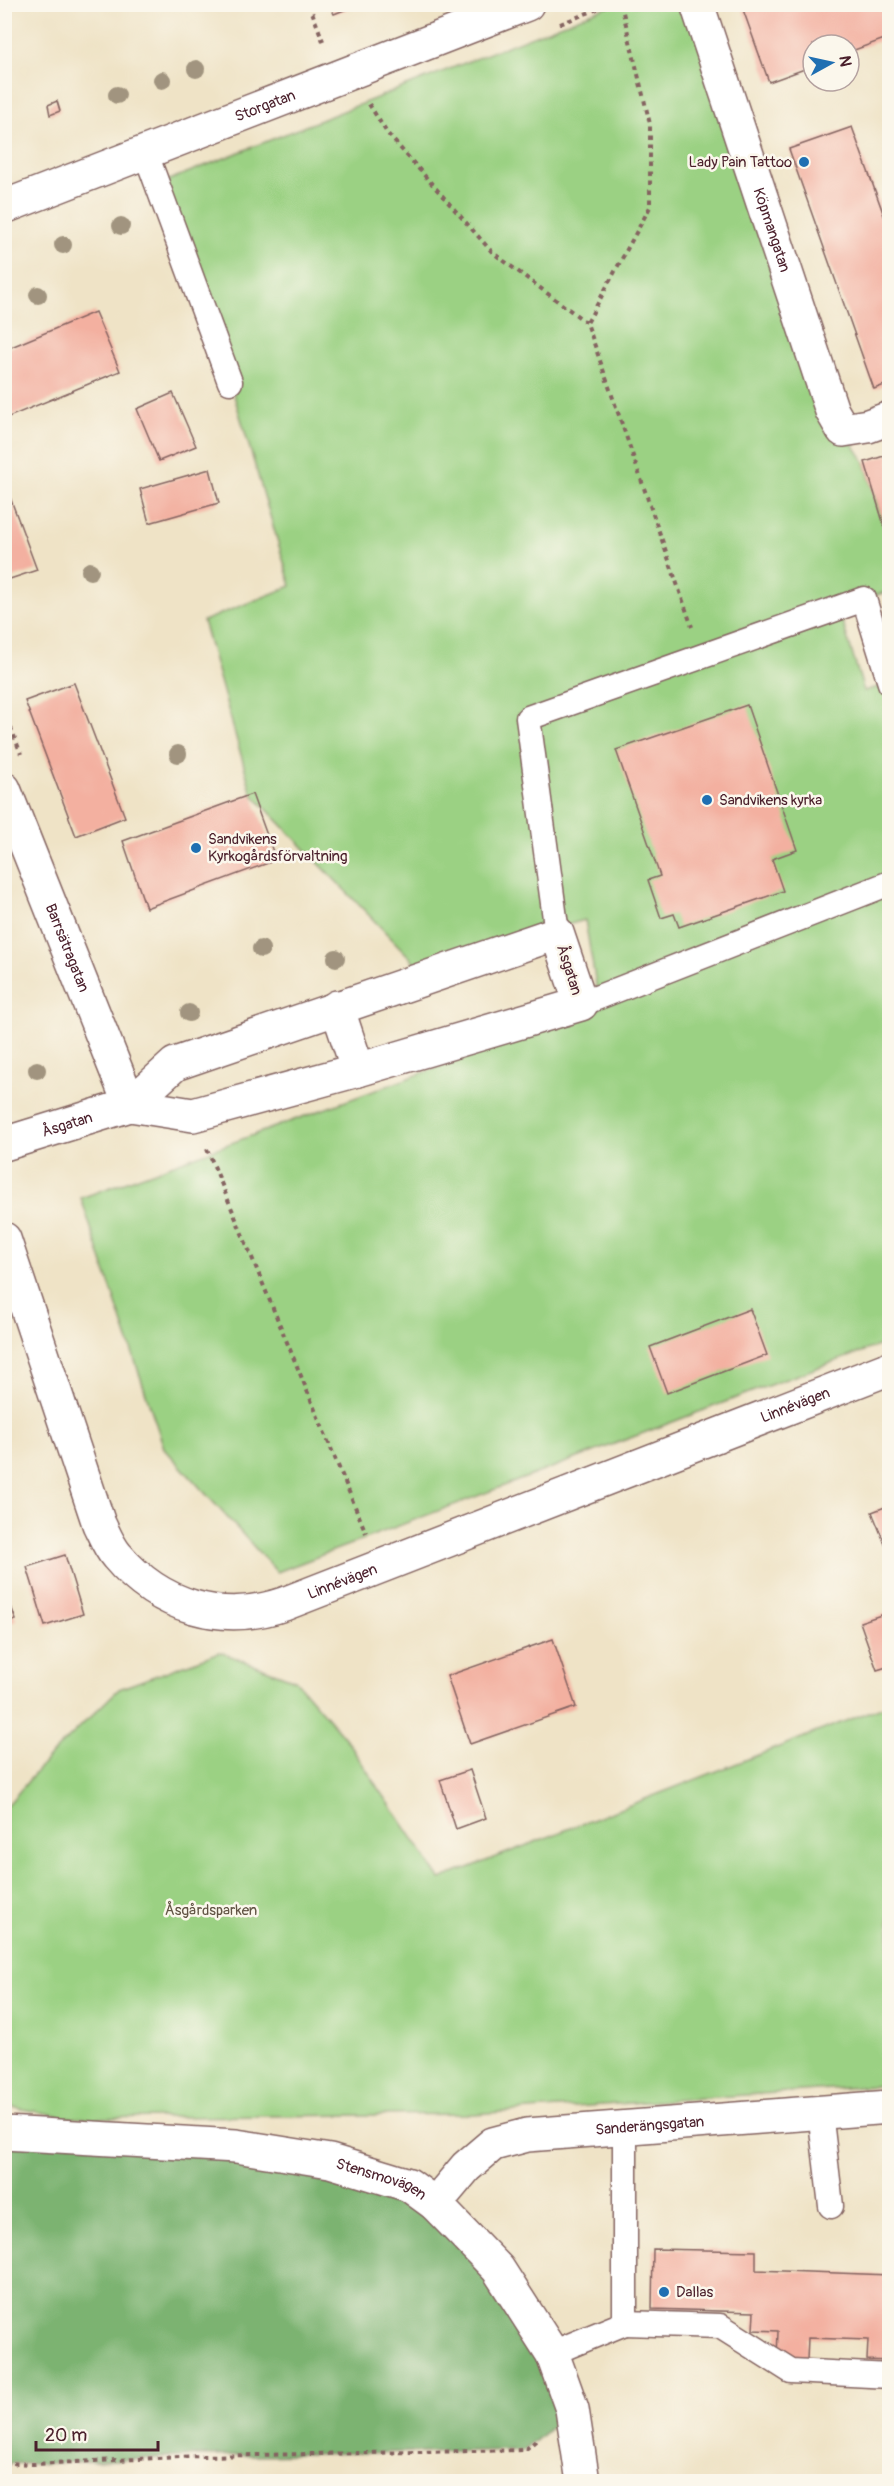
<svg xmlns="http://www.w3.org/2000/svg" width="894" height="2486" font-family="Pangolin,sans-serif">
  <rect width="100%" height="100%" fill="#fbf7ec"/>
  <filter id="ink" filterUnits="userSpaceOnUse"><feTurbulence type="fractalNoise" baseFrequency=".0167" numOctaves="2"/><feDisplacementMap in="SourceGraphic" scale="12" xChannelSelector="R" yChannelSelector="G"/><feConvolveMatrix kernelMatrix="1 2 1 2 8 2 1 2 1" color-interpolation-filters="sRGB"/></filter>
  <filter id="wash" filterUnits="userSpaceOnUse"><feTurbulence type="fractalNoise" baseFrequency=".008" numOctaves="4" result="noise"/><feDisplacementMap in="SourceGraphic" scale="24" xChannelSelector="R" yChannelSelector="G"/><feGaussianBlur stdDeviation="1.35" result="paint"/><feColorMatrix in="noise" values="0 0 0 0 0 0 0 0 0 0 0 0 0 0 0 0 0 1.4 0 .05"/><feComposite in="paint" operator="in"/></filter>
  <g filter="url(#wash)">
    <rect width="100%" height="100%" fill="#efe3c6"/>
    <g fill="#9bd183" stroke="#727857" stroke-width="1.5">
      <path d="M611 5H697L843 430 865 462 889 544V591L838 608 864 691 889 684V1342L778 1382 277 1572 164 1448 81 1198 600 1008 585 920 418 966 252 794 203 621 291 586 230 382 159 184Z"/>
      <path d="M220 1652 295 1680 345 1738 440 1879 889 1704V2085L474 2114 73 2118 5 2106V1808L49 1757 119 1689Z"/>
    </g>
    <path fill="#7cb371" stroke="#63694e" stroke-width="1.5" d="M5 2133 236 2146 435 2204 572 2409 525 2450 200 2456 33 2464 5 2463Z"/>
    <g id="blocks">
      <g fill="#f3b0a0">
        <path d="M329 4H357V5L334 14Z"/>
        <path d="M741 4H890V37L849 52V45H813V66L769 82Z"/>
        <path d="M57 101 60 111 50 115 48 105Z"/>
        <path d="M852 127 890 232V383L874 389 789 149Z"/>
        <path d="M95 312 120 371 4 419V350Z"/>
        <path d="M173 393 196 446 159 461 137 409Z"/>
        <path d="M890 454V542H889L865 462Z"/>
        <path d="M210 469 219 503 149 523 140 489Z"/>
        <path d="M4 481 37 570 4 581Z"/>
        <path d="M74 683 125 817 76 836 25 701Z"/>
        <path d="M747 705 797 850 772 859 783 891 679 927 674 914 661 918 648 880 660 876 616 750Z"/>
        <path d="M252 794 276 860 146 908 123 841Z"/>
        <path d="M750 1309 767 1355 667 1393 650 1347Z"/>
        <path d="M890 1505V1554H889L872 1512Z"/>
        <path d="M65 1555 83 1614 45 1626 27 1567Z"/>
        <path d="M4 1587 16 1620 4 1624Z"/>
        <path d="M890 1612V1666L877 1670 860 1622Z"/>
        <path d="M553 1639 576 1707 470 1744 447 1676Z"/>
        <path d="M470 1770 486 1818 456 1829 440 1780Z"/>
        <path d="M653 2249 756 2251V2270L890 2275V2361L867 2360 868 2340 808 2338 807 2360 777 2359 778 2331 753 2330 754 2312 652 2309Z"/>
      </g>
    </g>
  </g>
  <g filter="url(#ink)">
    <use href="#blocks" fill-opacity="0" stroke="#846461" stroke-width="1.5"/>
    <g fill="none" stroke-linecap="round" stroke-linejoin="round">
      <defs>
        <g id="service">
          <path d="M146 154 230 382"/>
          <path d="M557 933 528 718 864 599 890 683"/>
          <path d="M581 1004 890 883"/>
          <path d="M820 2112 831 2206"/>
          <path d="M625 2323 720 2326 791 2371 890 2376"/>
          <path d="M552 2353 625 2323V2126"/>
        </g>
        <g id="minor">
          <path id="s1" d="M697 4 832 411 843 430 868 426 890 418"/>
          <path id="s2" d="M4 207 527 4"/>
          <path id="s3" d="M4 789 130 1105"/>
          <path d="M337 1007 358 1070"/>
          <path id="s4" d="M4 1144 130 1105 193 1115 358 1070 581 1004 557 933 175 1064 130 1105"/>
          <path id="s5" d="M4 1239 99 1524C104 1534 109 1547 117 1556 160 1607 222 1625 284 1604L890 1368"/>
          <path id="s6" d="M4 2133 236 2146 330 2161 409 2185 435 2204 498 2269 552 2353 572 2409 583 2482"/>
          <path id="s7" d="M435 2204 466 2167 493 2144 527 2135 890 2107"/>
        </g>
      </defs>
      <use href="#service" stroke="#846461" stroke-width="27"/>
      <use href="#minor" stroke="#846461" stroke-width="36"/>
      <g stroke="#846461" stroke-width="4" stroke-dasharray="4.5 4.5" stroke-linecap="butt">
        <path d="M309 4 323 41"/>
        <path d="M621 4 650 124V207L587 323 692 627"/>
        <path d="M560 24 610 4"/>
        <path d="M369 104 387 133 492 252 587 323"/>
        <path d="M4 710 21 754"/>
        <path d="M207 1149 366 1533"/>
        <path d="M4 2463 33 2464 200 2456 525 2450 539 2438"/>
      </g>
      <use href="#service" stroke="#fff" stroke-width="24"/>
      <use href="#minor" stroke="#fff" stroke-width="33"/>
    </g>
    <g fill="#a1947f">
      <circle cx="196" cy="69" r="9"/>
      <circle cx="162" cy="80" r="9"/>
      <circle cx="117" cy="95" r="9"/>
      <circle cx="121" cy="226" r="9"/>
      <circle cx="63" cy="245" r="9"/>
      <circle cx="38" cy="295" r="9"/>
      <circle cx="90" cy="571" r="9"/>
      <circle cx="178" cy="754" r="9"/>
      <circle cx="261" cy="949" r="9"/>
      <circle cx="336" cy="958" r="9"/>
      <circle cx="189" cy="1013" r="9"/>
      <circle cx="37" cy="1070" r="9"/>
    </g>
  </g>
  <g fill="#1f6fb2" stroke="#fbf7ec" stroke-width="2">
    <circle cx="804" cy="162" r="6"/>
    <circle cx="707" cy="800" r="6"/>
    <circle cx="196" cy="848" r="6"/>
    <circle cx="664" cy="2292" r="6"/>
  </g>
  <g text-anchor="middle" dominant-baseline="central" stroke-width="5" stroke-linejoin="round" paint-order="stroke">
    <g font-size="15" fill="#4a1f2b" stroke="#fbf7ec">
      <text stroke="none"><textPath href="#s2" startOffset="280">Storgatan</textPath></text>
      <text stroke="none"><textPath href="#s1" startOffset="238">Köpmangatan</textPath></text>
      <text stroke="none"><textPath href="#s3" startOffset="171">Barrsätragatan</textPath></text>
      <text transform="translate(569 970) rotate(72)">Åsgatan</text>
      <text stroke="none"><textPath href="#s4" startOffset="66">Åsgatan</textPath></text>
      <text stroke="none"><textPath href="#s5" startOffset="1071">Linnévägen</textPath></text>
      <text stroke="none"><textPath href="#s5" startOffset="585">Linnévägen</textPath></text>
      <text stroke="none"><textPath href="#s7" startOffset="242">Sanderängsgatan</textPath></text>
      <text stroke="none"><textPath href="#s6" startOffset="382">Stensmovägen</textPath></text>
    </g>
    <g font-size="15" fill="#4a1f2b" stroke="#fbf7ec" text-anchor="start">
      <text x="792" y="162" text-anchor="end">Lady Pain Tattoo</text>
      <text x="719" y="800">Sandvikens kyrka</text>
      <text x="208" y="839">Sandvikens<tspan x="208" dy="17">Kyrkogårdsförvaltning</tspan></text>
      <text x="676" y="2292">Dallas</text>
    </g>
    <g font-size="15" fill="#625445" stroke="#fbf7ec">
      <text x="211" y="1910">Åsgårdsparken</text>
    </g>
  </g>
  <rect width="894" height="2486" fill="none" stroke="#fbf7ec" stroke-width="24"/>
  <g transform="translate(831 63) rotate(82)"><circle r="28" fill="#fbf7ec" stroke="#b4a19f" stroke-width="1.5"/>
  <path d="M0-4.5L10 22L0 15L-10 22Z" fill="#1f6fb2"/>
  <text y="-9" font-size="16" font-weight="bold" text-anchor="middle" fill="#4a1f2b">N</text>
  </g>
  <path d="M36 2441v9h122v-9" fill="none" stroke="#4a1f2b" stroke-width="3"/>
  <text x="45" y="2441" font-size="18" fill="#4a1f2b" stroke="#fbf7ec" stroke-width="4.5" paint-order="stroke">20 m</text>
</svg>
